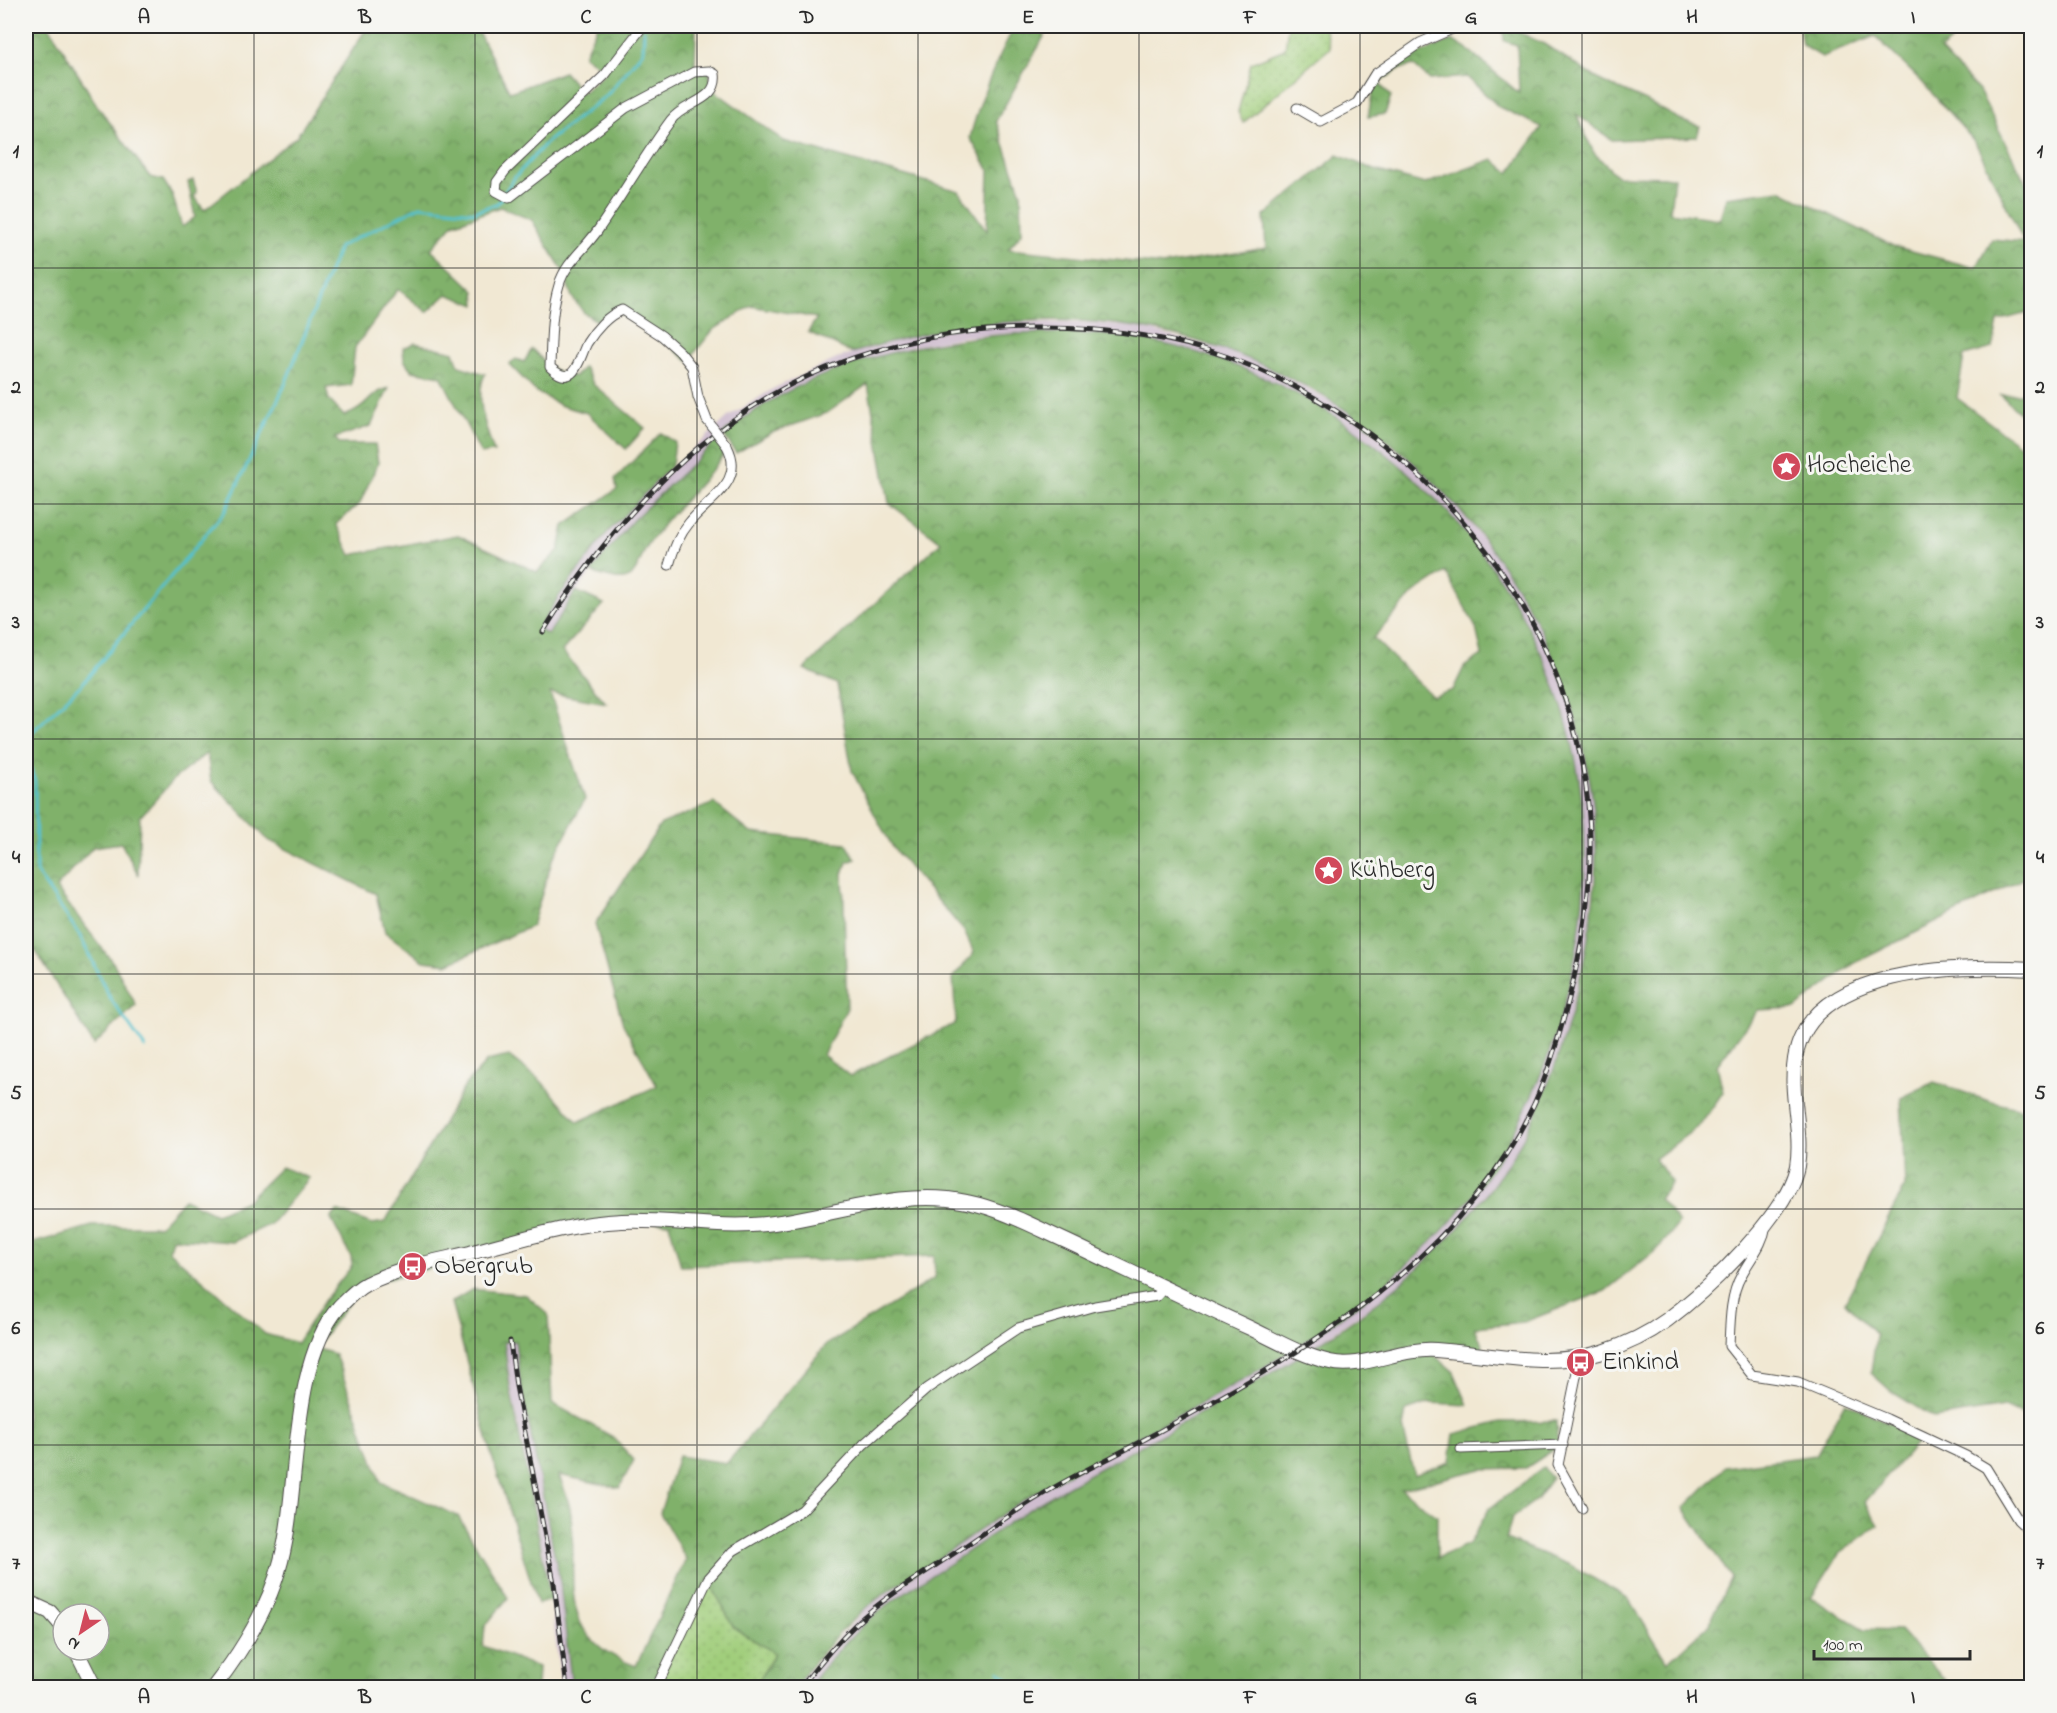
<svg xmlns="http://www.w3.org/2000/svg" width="2057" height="1713" font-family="'Indie Flower',sans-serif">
  <defs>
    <pattern id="grass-dots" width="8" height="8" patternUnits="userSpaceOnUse" patternTransform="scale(1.5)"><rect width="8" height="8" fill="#a1ce7b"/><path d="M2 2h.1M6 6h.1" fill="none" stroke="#8bb16a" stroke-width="1.8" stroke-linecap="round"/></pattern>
    <pattern id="forest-crowns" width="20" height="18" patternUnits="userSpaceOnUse" patternTransform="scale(1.5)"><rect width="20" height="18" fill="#80b16b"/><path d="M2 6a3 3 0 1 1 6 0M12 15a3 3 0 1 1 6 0" fill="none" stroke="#699058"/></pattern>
  </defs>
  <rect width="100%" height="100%" fill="#f6f6f2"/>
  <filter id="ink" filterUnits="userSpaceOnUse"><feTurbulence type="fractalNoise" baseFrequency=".0167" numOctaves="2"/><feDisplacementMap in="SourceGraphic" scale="12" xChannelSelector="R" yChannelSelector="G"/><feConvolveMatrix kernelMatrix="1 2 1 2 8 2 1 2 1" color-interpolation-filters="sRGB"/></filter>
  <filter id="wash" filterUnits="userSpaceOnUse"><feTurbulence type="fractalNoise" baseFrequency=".008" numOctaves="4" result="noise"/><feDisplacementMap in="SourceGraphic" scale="24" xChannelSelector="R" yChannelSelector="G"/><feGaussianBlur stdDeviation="1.35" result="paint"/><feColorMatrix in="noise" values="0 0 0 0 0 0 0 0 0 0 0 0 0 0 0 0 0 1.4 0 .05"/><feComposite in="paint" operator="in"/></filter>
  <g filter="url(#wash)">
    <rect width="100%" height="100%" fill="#f1e8d3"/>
    <g fill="#cfbdcf">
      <path d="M1012 322 1090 323 1141 328 1224 350 1268 367 1349 412 1425 473 1451 500 1505 567 1555 657 1573 706 1593 797 1596 849 1589 938 1561 1049 1542 1100 1515 1153 1477 1206 1434 1254 1395 1289 1302 1355 1244 1391 1044 1500 875 1614 808 1687H795L868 1606 1038 1491 1238 1382 1296 1346 1388 1281 1427 1246 1468 1199 1505 1148 1532 1096 1551 1045 1578 936 1585 849 1582 798 1572 751 1562 709 1545 661 1496 573 1443 507 1418 481 1374 443 1343 421 1294 393 1221 360 1139 339 1089 333H1013L962 337 911 347 847 366 779 398 719 438 633 520 568 602 548 635 538 629 559 596 624 513 728 417 774 388 843 356 909 337 961 326Z"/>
      <path d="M515 1341 521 1385 560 1582 572 1687H561L549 1583 511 1387 504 1342Z"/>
    </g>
    <g fill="url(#grass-dots)" stroke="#667c53" stroke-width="1.5">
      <path d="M1288 26H1324L1330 48 1243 123 1238 112 1251 63 1285 49Z"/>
      <path d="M708 1579 734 1627 775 1653 755 1687 656 1688Z"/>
    </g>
    <g fill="url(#forest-crowns)" stroke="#566e4b" stroke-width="1.5" fill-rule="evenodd">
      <path d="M26 26H49L96 104 150 177 163 180 172 194 182 227 195 217 188 182 193 180 197 193 194 196 204 210 297 136 368 26H475L510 92 564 72 582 93 606 72 584 55 597 26H696L695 72 709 70 712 89 784 141 959 191 987 231 989 170 970 138C980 98 995 62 1015 26H1050L996 121 1021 193 1022 233 1008 249 1164 265 1266 248 1264 216 1338 155 1375 170 1425 184 1493 159 1509 173 1542 127 1499 107 1467 77 1430 80 1413 65 1398 70 1379 83 1391 97 1385 114 1368 117 1374 84 1417 50 1419 54 1452 40 1471 52 1519 93 1517 45 1504 41 1503 26H1505L1544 44 1601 81 1646 101 1685 122 1700 126 1697 137 1612 140 1576 114 1594 153 1617 176 1674 177 1670 212 1720 219 1726 197 1780 190 1893 246 1976 268 1992 239 2024 242 1975 142 1922 82 1875 36 1822 57 1802 45 1799 26H1971L1940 50 1979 91 2026 183 2031 216V312L1998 321 1993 348 1964 356 1957 398 2031 454V875L1855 963 1796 1008 1758 1010 1717 1065 1723 1092 1701 1124 1655 1159 1672 1182 1659 1199 1679 1223 1659 1248 1605 1291 1524 1322 1475 1327 1486 1356 1430 1345 1352 1356 1354 1362 1433 1354 1454 1372 1468 1405 1429 1403 1406 1411 1403 1427 1414 1475 1450 1462 1454 1434 1501 1422 1556 1421 1558 1447 1526 1468 1481 1469 1401 1489 1437 1516V1558L1469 1544 1489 1509 1543 1468 1552 1478 1536 1500 1512 1518 1506 1539 1570 1565 1628 1598 1668 1662 1709 1625 1731 1577 1684 1508 1725 1467 1816 1455 1845 1402 1921 1438 1865 1502 1879 1525 1839 1554 1811 1598 1864 1629 1900 1630 1951 1687H808C826 1663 854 1632 877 1613 903 1592 934 1574 961 1556 989 1537 1017 1516 1046 1499 1212 1400 1408 1327 1514 1154 1548 1099 1566 1036 1581 974 1594 916 1601 854 1592 794 1558 562 1375 371 1143 328 1047 311 945 323 852 353L808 332 817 318 751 306 713 330 688 361 634 316 609 313 597 321 584 313 572 297 563 271 532 220 500 207 453 224 431 249 475 291 476 305 447 294 427 312 398 289 355 347 351 385 326 388 329 400 344 416C369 408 367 394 389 388L371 426 335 438 340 444H375L378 463 360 503 336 524 351 555 458 535 537 572 559 550 564 526 617 489 615 479 661 433 675 442 672 465 607 533 559 596 538 629 548 635 576 591 604 604 562 651 606 703 550 693 585 799 552 861 532 926 447 964 424 961 385 932 376 894 268 840 211 781 207 753 174 779 140 817 138 874 121 843 93 847 56 888 114 964 136 1005 94 1045 35 950 26 956Z"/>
      <path d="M1013 334C1054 333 1096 332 1137 339 1362 375 1559 575 1582 803 1594 918 1564 1044 1507 1144 1414 1310 1203 1398 1045 1487 1011 1506 981 1529 949 1551 924 1568 896 1584 872 1603 847 1622 813 1662 795 1687H755L775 1653 734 1628 708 1579 656 1687 572 1688 560 1582 521 1385 515 1341 504 1342 510 1387 551 1600 538 1604 490 1450 451 1302 473 1289 526 1295 548 1314 552 1403 613 1437 634 1460 619 1488 559 1475C563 1487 570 1502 571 1515 579 1583 552 1636 636 1666L686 1559 660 1513 678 1456 727 1463 826 1345 935 1278 934 1256 681 1266 669 1223 619 1220 361 1286 315 1348 335 1354 381 1482 458 1516 508 1598 485 1626 483 1646 538 1667 537 1687 26 1688V1245L92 1226H159L184 1199 216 1214 246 1201 281 1167 309 1178 271 1224 233 1242 172 1238 169 1251 265 1334 297 1343 324 1301 352 1266 351 1257 331 1219 337 1211 372 1224 385 1222 466 1084 487 1061 509 1056 541 1081 578 1122 657 1086 623 1024 595 924 661 824 714 803 751 833 846 843 856 859 847 862 843 874 847 1008 823 1055 850 1076 956 1023 953 977 974 953 964 931 894 849 879 823 852 771 837 684 804 669 941 542 889 503 868 384 827 413 771 433 736 453 723 434C803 368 911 341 1013 334ZM1446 572 1476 628 1482 655 1464 667 1453 690 1433 697 1373 638 1414 593ZM63 1614H99V1650H63Z"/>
      <path d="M415 343 454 352 459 366 485 374C474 397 486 428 494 452L481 454 441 376 412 371 404 360 403 348Z"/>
      <path d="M532 349C544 361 556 377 575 376L584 367 594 385 645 428 626 449 587 413 562 406 536 392 509 364 516 359 524 362Z"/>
      <path d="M2031 382V425L2001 395 2021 394Z"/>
      <path d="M719 438 725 445 723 455C701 488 668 513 647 547 641 556 639 569 631 576 621 584 602 575 591 572L633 520Z"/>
      <path d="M1934 1082 1992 1102 2031 1111V1419L2005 1407 1934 1418 1892 1392 1871 1373 1876 1335 1845 1302 1905 1186 1901 1098Z"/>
    </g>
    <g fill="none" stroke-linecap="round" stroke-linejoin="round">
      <g stroke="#54c1cd" stroke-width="3">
        <path d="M26 738 83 683 225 511 284 387 339 247 420 206 474 212 498 203 514 178 547 142 607 95 643 51 644 30"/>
        <path d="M26 758 35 781 36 872 79 934 110 998 145 1048"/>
        <path d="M999 1671 1018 1688"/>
      </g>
    </g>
  </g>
  <g filter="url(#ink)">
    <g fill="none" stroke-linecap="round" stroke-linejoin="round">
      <defs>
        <g id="street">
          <path d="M643 26 605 75 505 171 497 182 496 191 509 198 626 108 694 72 709 71 715 74C719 101 684 102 671 120 645 155 623 194 598 230 585 249 565 263 559 285 551 311 551 341 550 367 575 391 579 358 587 343 595 330 608 315 622 310L662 336 680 352 692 367 698 397 707 420"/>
          <path d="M1297 108 1321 122 1357 103 1375 74 1420 43 1459 26"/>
          <path d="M669 565C673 550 679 535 689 523 709 498 746 482 727 446"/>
          <path d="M1766 1225C1763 1246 1750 1258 1741 1276 1730 1295 1730 1324 1729 1346L1752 1375 1798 1382 1887 1419 1966 1456 1986 1468 2018 1520 2032 1533"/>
          <path d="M1580 1357 1558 1465 1582 1508"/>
          <path d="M1461 1449 1563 1445"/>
          <path d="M656 1688 708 1579 733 1551 802 1510 864 1444 928 1388 1018 1328 1095 1306 1157 1296 1165 1287"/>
        </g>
        <g id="secondary">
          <path d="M26 1601 50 1612 63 1627"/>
          <path d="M76 1650 95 1688"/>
          <path d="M213 1688C243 1650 269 1608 281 1561 300 1488 289 1365 339 1307 347 1299 356 1289 366 1284 398 1268 436 1261 470 1253 519 1240 571 1223 622 1221 670 1219 718 1229 766 1224 833 1217 900 1187 967 1202 1002 1209 1035 1227 1068 1242 1129 1271 1191 1301 1252 1329 1277 1341 1303 1356 1330 1362 1362 1370 1401 1347 1436 1350 1493 1354 1546 1369 1603 1352 1625 1345 1648 1334 1667 1320 1706 1291 1788 1214 1797 1166 1803 1131 1789 1095 1795 1059 1810 966 1959 965 2032 969"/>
        </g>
      </defs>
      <use href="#street" stroke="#494744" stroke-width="11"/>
      <use href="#secondary" stroke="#494744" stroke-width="16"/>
      <use href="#street" stroke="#fff" stroke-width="9"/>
      <use href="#secondary" stroke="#fff" stroke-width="14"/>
      <defs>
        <g id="rail">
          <path d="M543 632C592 553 654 479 729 423 814 359 925 329 1031 328 1098 327 1164 334 1228 357 1416 426 1567 602 1588 804 1595 871 1585 937 1568 1002 1559 1037 1549 1071 1534 1104 1454 1272 1290 1360 1134 1445 1103 1462 1070 1477 1040 1496 1013 1512 988 1531 962 1548 933 1568 901 1586 873 1609 849 1628 819 1662 801 1688"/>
          <path d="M510 1341 516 1386 554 1583 567 1688"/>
        </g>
      </defs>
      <use href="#rail" stroke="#2b2b2b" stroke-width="5"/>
      <use href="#rail" stroke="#f6f6f2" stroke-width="3" stroke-dasharray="9" stroke-linecap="butt"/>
      <defs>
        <path id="street-bridge" d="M707 420 727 446"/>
      </defs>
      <use href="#street-bridge" stroke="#494744" stroke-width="11" stroke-linecap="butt"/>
      <use href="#street-bridge" stroke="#fff" stroke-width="9"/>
    </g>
  </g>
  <path fill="none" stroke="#2b2b2b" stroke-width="1.5" stroke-opacity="0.55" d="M254 26V1688M475 26V1688M697 26V1688M918 26V1688M1139 26V1688M1360 26V1688M1582 26V1688M1803 26V1688M26 268H2032M26 504H2032M26 739H2032M26 974H2032M26 1209H2032M26 1445H2032"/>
  <defs>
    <symbol id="sight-disc" viewBox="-11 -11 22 22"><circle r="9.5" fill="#d1495b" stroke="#f6f6f2"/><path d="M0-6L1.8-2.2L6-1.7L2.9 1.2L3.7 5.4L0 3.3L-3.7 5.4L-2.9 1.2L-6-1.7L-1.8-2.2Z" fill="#fff"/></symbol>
    <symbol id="bus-disc" viewBox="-11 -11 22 22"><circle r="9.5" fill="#d1495b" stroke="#f6f6f2"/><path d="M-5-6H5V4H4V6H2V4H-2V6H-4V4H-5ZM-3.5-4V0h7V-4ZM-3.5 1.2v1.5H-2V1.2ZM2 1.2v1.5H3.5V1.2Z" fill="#fff"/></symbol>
  </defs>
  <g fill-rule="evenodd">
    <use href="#sight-disc" x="1770" y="450" width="33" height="33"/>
    <use href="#sight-disc" x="1312" y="854" width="33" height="33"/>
    <use href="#bus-disc" x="396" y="1250" width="33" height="33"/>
    <use href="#bus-disc" x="1564" y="1346" width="33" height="33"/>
  </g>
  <g text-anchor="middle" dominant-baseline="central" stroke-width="6" stroke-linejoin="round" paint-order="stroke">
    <g font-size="26" fill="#2b2b2b" stroke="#f6f6f2" text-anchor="start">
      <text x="1807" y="466">Hocheiche</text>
      <text x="1350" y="871">Kühberg</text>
      <text x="434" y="1267">Obergrub</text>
      <text x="1602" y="1363">Einkind</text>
    </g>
  </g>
  <rect width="2057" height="1713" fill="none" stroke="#f6f6f2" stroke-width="66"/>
  <g transform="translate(81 1632) rotate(215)"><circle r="28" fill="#f6f6f2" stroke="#a5a5a2" stroke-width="1.5"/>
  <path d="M0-4.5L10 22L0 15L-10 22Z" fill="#d1495b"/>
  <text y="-9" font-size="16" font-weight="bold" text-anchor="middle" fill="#2b2b2b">N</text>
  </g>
  <path d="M1814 1650v9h156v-9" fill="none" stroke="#2b2b2b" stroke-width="3"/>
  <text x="1823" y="1650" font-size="18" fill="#2b2b2b" stroke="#f6f6f2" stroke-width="4.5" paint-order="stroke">100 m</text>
  <rect x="33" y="33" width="1991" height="1647" fill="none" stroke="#2b2b2b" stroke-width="2"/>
  <g font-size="20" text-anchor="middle" font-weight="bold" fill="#2b2b2b">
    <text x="144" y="23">A</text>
    <text x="365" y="23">B</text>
    <text x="586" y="23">C</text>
    <text x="807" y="23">D</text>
    <text x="1028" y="23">E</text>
    <text x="1250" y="23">F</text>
    <text x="1471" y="23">G</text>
    <text x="1692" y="23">H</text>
    <text x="1913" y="23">I</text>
    <text x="16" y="157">1</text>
    <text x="2040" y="157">1</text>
    <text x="16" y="393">2</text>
    <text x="2040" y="393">2</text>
    <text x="16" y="628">3</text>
    <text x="2040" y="628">3</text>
    <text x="16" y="863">4</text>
    <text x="2040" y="863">4</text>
    <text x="16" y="1099">5</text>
    <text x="2040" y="1099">5</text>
    <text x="16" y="1334">6</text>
    <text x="2040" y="1334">6</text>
    <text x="16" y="1569">7</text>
    <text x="2040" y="1569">7</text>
    <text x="144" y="1703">A</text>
    <text x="365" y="1703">B</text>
    <text x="586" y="1703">C</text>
    <text x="807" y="1703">D</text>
    <text x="1028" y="1703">E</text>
    <text x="1250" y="1703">F</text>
    <text x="1471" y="1703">G</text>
    <text x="1692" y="1703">H</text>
    <text x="1913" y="1703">I</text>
  </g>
</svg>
